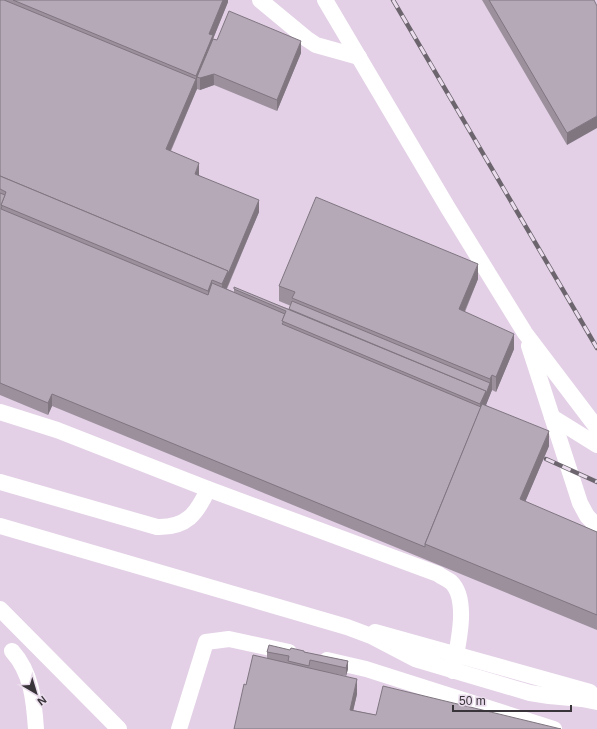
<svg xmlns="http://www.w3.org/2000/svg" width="597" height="729" font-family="Arial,sans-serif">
  <rect width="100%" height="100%" fill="#eadcec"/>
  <rect fill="#e3d0e6" x="0" y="0" width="597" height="729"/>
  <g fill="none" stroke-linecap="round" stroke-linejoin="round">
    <g stroke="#fff" stroke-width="16">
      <path d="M260 0 307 39 316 45 359 57"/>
      <path d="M325 0 448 208 525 333 597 428"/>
      <path d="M529 346 580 503 587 516 597 526"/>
      <path d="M0 412 57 430 208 489 438 574C442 577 447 579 451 582 470 600 457 648 453 671"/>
      <path d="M552 417 597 445"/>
      <path d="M0 482 157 527C186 528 197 514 208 489"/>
      <path d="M0 526 347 627 371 636 415 659 530 693 549 696 582 699 597 702"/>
      <path d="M0 609 119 729"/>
      <path d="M375 632 590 692"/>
      <path d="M12 651C32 673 34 701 36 729"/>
      <path d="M327 660 366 669 554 729"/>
      <path d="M179 729 206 642 229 639 289 652"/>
    </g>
    <defs>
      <g id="rail">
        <path d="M393 0 597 348"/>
        <path d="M546 459 597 482"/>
      </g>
    </defs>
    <use href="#rail" stroke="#6c656e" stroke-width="4.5"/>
    <use href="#rail" stroke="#eadcec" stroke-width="3" stroke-dasharray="9" stroke-linecap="butt"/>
  </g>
  <g fill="#9c909d">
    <path d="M0 0H228V2L213 39 217 40 301 53 277 111 214 85 200 90 197 89 171 151 199 175 259 212 227 289 234 292V289L289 309 291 306 279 301V286L478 279 465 312 514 349 496 392 492 390 486 405 549 446 525 502 597 532V630L52 406 48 415 0 395Z"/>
    <path d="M482 0H594L567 145Z"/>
    <path d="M267 652H304L348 661V669L346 676 321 671 357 694 353 710 376 715 561 729H234L246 685 267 658Z"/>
  </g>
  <g fill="#7f7680">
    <path d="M223 0H228V2L213 39 214 85 200 90V78L197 77V89L196 91V76L209 34Z"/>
    <path d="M301 41V53L277 111V100Z"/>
    <path d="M196 79V91L166 161V149Z"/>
    <path d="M597 116V128L567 145V133Z"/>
    <path d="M199 163V175L195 185V174Z"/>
    <path d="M259 200V212L222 299V284Z"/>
    <path d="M478 264V279L459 324V309Z"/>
    <path d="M212 280V295L208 306V291Z"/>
    <path d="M514 334V349L496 392V377Z"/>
    <path d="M492 375V390L482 415 480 412V404L486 391 490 383V379Z"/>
    <path d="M52 394V406L48 415V403Z"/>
    <path d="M549 431V446L520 514V499Z"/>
    <path d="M348 661V669L346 676V668Z"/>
    <path d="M357 679V694L350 725V710Z"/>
  </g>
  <g fill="#b5a8b7" stroke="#7f7680">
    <path d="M0 0H4L196 79 166 149 199 163 195 174 259 200 228 274V271L0 176Z"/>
    <path d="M13 0H223L209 34 213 35 196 76Z"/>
    <path d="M489 0H594L597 6V116L567 133Z"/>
    <path d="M229 11 301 41 277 100 214 74 200 78 197 77 213 39 217 40Z"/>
    <path d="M0 176 228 271 222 284 212 280 208 291 1 205 6 192 0 189Z"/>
    <path d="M0 193 5 195 1 205 2 206 1 209 208 295 212 283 285 314 282 321H284L282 324 481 407 425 544V547L52 394 48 403 0 383Z"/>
    <path d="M316 197 478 264 459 309 514 334 496 377 492 375 490 379 292 298 295 292 279 286Z"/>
    <path d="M234 287 486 391 480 404 282 321 286 311 234 289Z"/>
    <path d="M292 301 490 383 486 394V391L289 309Z"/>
    <path d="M482 404 549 431 520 499 597 532V615L425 544Z"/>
    <path d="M269 645 290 650 291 648 304 651V652L348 661 346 668 310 660 309 666 288 661 289 656 267 652Z"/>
    <path d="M253 655 357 679 350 710 376 715 383 686 561 729H234L244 684 246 685Z"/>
  </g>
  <g transform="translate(36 693) rotate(142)" stroke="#eadcec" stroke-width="3" paint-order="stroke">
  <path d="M0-3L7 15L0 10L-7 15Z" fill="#39343a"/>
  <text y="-6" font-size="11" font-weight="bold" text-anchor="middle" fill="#39343a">N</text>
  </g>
  <path d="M453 705v6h118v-6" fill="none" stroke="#39343a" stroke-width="2"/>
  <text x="459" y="705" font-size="12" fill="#39343a" stroke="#eadcec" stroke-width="3" paint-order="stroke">50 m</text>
</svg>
